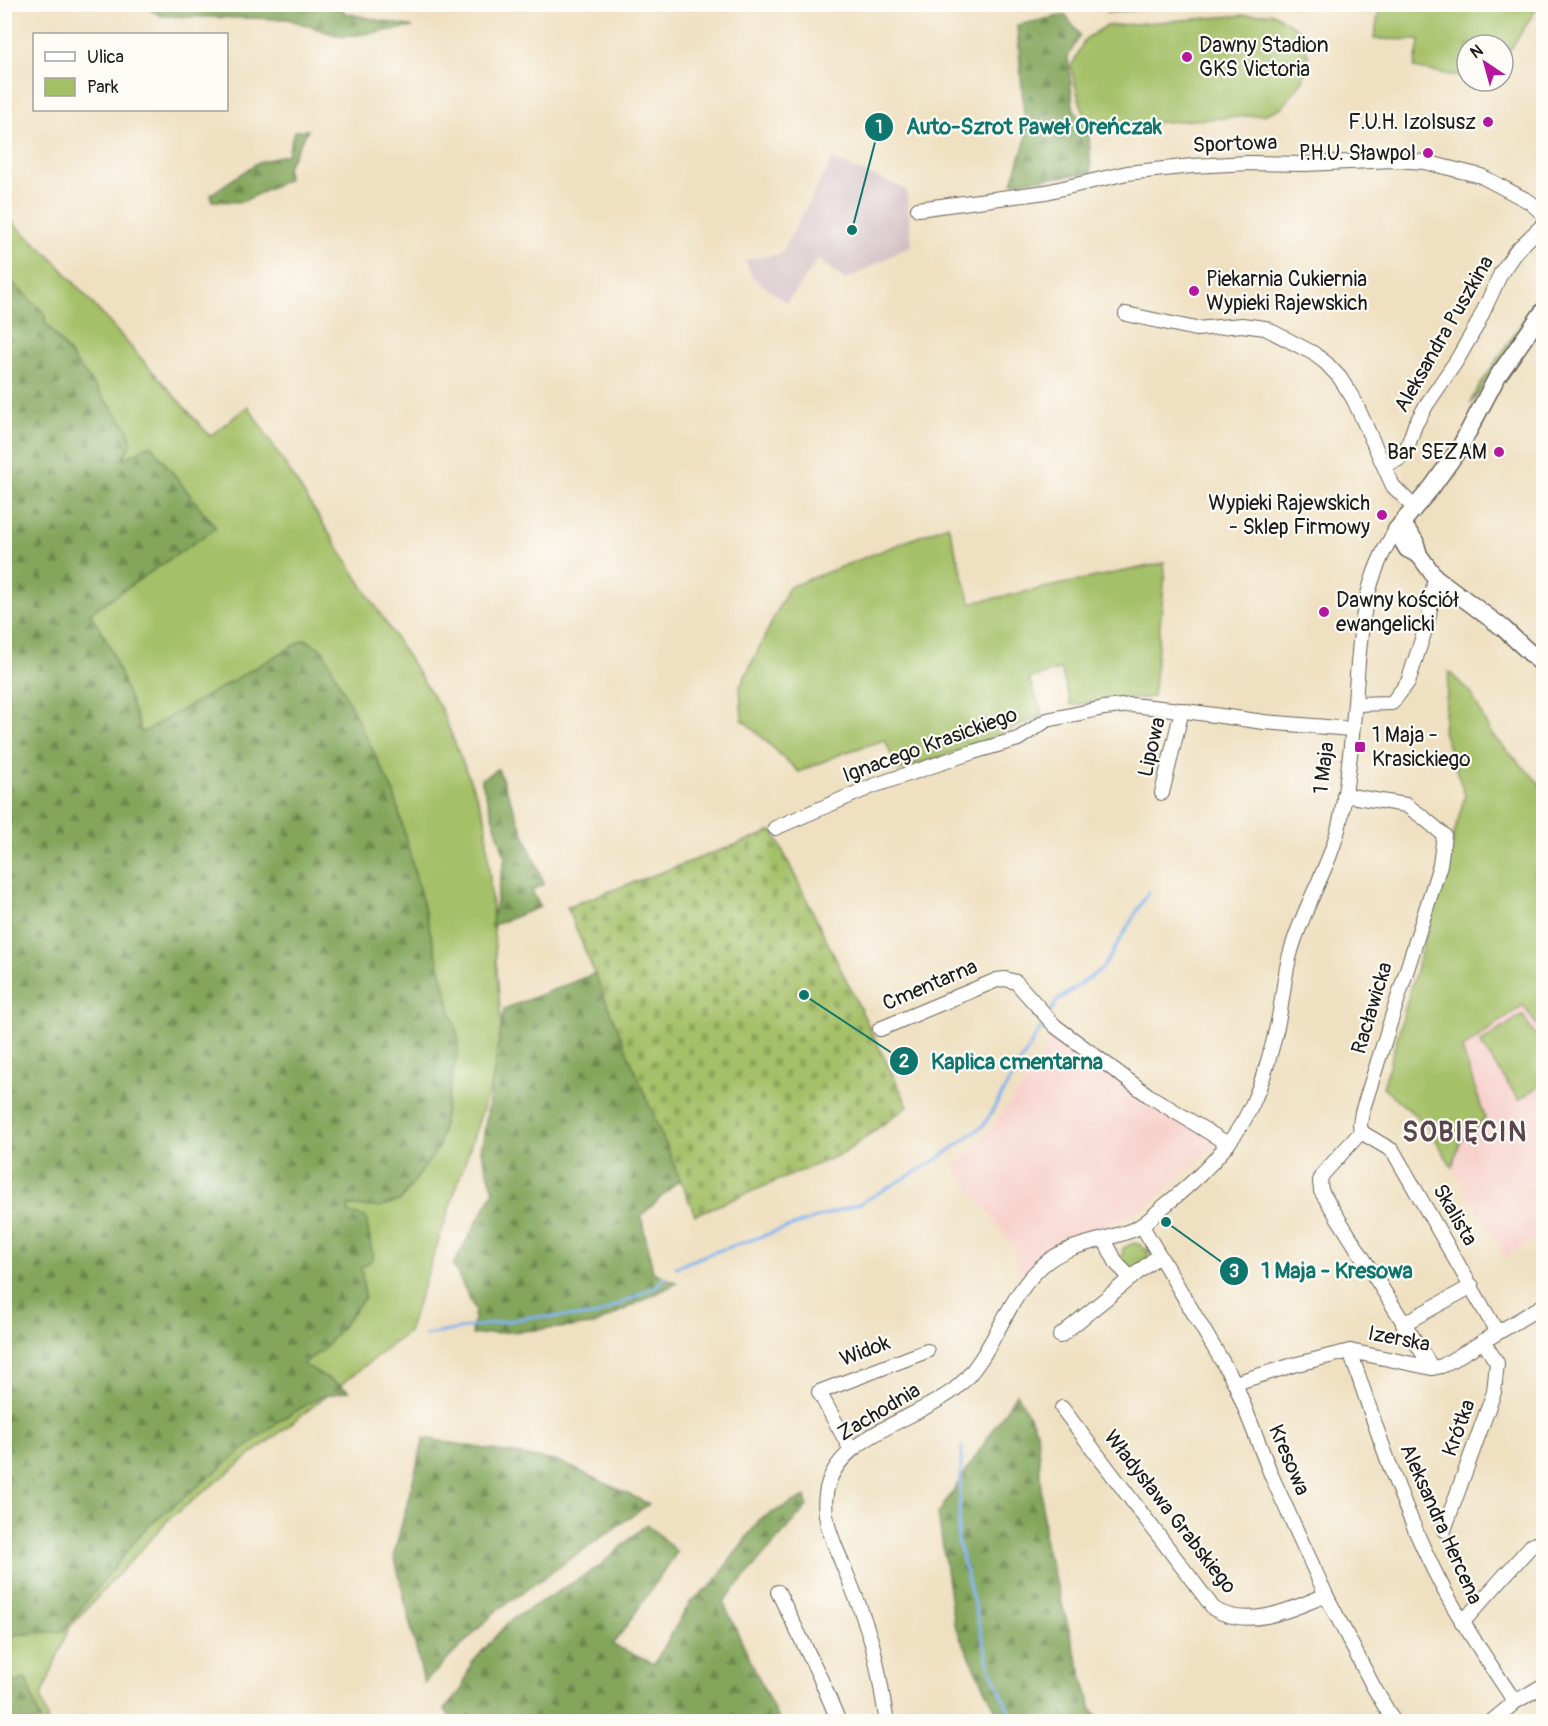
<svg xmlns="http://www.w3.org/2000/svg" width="1548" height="1726" font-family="Pangolin,sans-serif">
  <defs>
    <pattern id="forest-firs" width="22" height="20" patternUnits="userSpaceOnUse" patternTransform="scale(1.5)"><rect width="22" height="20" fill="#83a65c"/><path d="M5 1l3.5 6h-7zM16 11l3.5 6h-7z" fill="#6a864b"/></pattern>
    <pattern id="cemetery-stones" width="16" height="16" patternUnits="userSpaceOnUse" patternTransform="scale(1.5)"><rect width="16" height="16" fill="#a4c067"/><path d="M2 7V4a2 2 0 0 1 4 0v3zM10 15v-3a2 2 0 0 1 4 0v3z" fill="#8da459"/></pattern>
  </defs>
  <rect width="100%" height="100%" fill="#fdfcf7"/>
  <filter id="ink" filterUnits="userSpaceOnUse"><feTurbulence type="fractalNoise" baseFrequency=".0167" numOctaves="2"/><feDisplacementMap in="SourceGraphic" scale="12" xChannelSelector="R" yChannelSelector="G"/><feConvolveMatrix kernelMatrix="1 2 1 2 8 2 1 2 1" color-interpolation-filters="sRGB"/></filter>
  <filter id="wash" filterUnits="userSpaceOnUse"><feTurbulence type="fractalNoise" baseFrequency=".008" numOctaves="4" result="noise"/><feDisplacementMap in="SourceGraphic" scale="24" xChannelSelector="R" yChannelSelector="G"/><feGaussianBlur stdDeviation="1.35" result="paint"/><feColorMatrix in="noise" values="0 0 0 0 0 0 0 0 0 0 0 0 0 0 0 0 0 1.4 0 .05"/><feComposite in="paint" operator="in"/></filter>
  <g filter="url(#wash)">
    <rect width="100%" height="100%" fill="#efe0c1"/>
    <g fill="#f7d0ca">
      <path d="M1523 1005 1543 1034V1233L1505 1258 1452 1167 1460 1142 1485 1118 1461 1049Z"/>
      <path d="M1056 1034 1215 1142 1191 1167 1147 1205 1018 1278 1013 1245 954 1167 988 1133 1026 1081Z"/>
    </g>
    <path fill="#d2bec2" d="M832 160 906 189 912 245 845 280 818 259 787 303 752 277 745 260 781 254Z"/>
    <g fill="#a4c067" stroke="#606e42" stroke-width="1.5">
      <path d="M1107 5V4L1189 5 1107 13Z"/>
      <path d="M1380 5V4L1539 5 1503 61V45H1467V78L1414 68 1420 40 1374 39Z"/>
      <path d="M1273 13 1302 32 1308 56 1303 80 1283 107 1263 115 1108 126 1085 117 1077 92 1071 67 1085 39 1106 26Z"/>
      <path d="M4 215 53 259 210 436 248 406 441 709 485 817 503 1049 408 1332 169 1519 69 1628 41 1697 48 1722 4 1721Z"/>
      <path d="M1531 306 1533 312 1490 378 1470 404 1476 391 1525 318Z"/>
      <path d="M948 525 971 603 1164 563 1165 574 1153 697 1071 705 1061 669 1029 679 1043 715 981 743 898 771 885 740 843 753 799 772 742 719 740 687 789 587Z"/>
      <path d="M1449 672 1471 693 1491 734 1543 787V1034L1523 1005 1462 1049 1485 1118 1460 1142 1452 1167 1427 1125 1383 1088 1465 795 1443 731Z"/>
      <path d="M1522 1015 1543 1046 1544 1083 1519 1100 1480 1043Z"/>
      <path d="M1134 1243 1141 1245 1143 1250 1149 1248C1150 1256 1140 1272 1130 1269 1126 1267 1121 1261 1117 1259L1122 1256 1123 1248Z"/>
    </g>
    <g fill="url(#forest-firs)" stroke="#50613c" stroke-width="1.5">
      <path d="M141 5H342L344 13 413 27 342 37 288 19 162 16Z"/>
      <path d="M1065 15 1080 35 1068 57 1073 107 1089 136 1091 173 1012 182 1026 139 1017 25Z"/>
      <path d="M308 130 287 167 288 179 242 202 212 201 211 194 257 163 288 154 294 131Z"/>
      <path d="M4 273 10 280 45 314V322L128 429 132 442 123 459 151 445 216 528 90 613 109 644 142 733 305 639 323 650 394 793 459 1041 439 1147 401 1200 380 1207 348 1206 349 1213 366 1217 373 1259 361 1268 365 1297 325 1348 303 1364 349 1391 320 1397 280 1420 145 1529 63 1631 11 1635 12 1683 26 1679 41 1722 4 1721Z"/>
      <path d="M498 769 544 884 532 890 540 907 491 926 505 857 481 779Z"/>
      <path d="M596 973 691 1169 641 1216 653 1272 677 1283 594 1325 472 1335 475 1310 453 1265 494 1191 481 1151 504 1009Z"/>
      <path d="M1017 1393 1037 1431 1045 1544 1092 1710 1099 1721H1001L954 1624 938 1514Z"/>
      <path d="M424 1438 560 1462 649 1504 496 1611 424 1683 394 1554Z"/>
      <path d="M805 1496 807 1506 723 1602 779 1721H452L445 1709 462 1689 471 1664 509 1621 597 1568 647 1524 677 1552 613 1645 654 1664 691 1601 712 1585 760 1519Z"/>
    </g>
    <path fill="url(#cemetery-stones)" stroke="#606e42" stroke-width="1.5" d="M773 831 908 1106 844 1153 695 1215 567 907Z"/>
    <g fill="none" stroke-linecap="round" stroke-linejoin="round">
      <g stroke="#82b3ee" stroke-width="3">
        <path d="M1051 1011 1057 1001 1103 968 1149 891"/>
        <path d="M676 1267 706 1255 861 1203 938 1159 984 1125 1043 1024"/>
        <path d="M425 1335 530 1317 595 1316 655 1287 666 1277"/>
        <path d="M962 1447 958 1541 990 1667 1014 1722"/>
      </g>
    </g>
  </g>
  <g filter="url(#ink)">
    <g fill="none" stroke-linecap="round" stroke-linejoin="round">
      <defs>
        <g id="minor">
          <path d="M918 209 1046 192 1127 173 1192 166 1249 163 1305 164 1394 160 1425 162 1481 176 1530 202 1544 215"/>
          <path d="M1126 314 1196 329 1242 325 1265 328 1313 353 1326 363 1340 378 1354 400 1393 486 1414 507"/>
          <path d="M1385 465 1399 459 1407 448 1415 425 1427 404 1457 360 1477 325 1501 273 1516 251 1544 224"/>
          <path d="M1355 704 1392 703 1408 682 1428 621 1435 577"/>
          <path d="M1162 793 1182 710"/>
          <path d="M1344 795 1406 805 1424 818 1444 835 1440 865 1362 1112 1360 1124 1361 1132 1322 1175 1320 1181 1321 1191 1432 1368"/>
          <path d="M775 828 873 786 973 752 1018 739 1047 720 1104 708 1131 705 1171 709 1264 722 1351 729"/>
          <path d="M880 1029 997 980 1005 979 1016 982 1055 1026 1148 1095 1228 1144"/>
          <path d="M1361 1132 1393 1151 1497 1332"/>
          <path d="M1142 1226 1235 1383 1272 1477 1326 1595 1373 1686 1394 1722"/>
          <path d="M1104 1239 1117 1264 1131 1278 1158 1256"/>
          <path d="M1403 1324 1472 1286"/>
          <path d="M1060 1336 1131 1278"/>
          <path d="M1350 1351C1377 1430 1403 1512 1442 1586 1463 1626 1490 1664 1515 1702"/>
          <path d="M1235 1383 1293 1365 1350 1351 1432 1368 1442 1366 1544 1305"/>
          <path d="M1062 1408 1214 1609C1249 1630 1293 1609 1326 1595"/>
          <path d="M851 1450 819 1392 927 1351"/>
          <path d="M1444 1530 1494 1392 1497 1363 1483 1341"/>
          <path d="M778 1592 819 1675 839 1722"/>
          <path d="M1462 1623 1531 1546 1544 1540"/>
          <path d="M887 1722C882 1696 879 1669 872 1644 864 1616 853 1589 842 1563 833 1540 822 1519 826 1494 833 1437 916 1420 955 1389 996 1355 1005 1294 1048 1261 1074 1242 1106 1241 1135 1229 1146 1224 1154 1215 1163 1207 1198 1179 1233 1146 1252 1105 1264 1078 1272 1050 1278 1022 1283 999 1284 974 1291 951 1304 905 1332 864 1341 817 1348 779 1352 740 1355 702 1360 639 1360 585 1396 530"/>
          <path d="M1491 1722 1515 1702 1544 1685"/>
        </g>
        <g id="major">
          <path d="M1402 523 1415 541 1419 555 1435 577 1503 628 1544 666"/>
          <path d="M1419 555 1407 549 1396 530 1432 487 1459 449 1497 377 1544 310"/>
        </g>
      </defs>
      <use href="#minor" stroke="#666156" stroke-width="16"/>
      <use href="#major" stroke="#666156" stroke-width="19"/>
      <use href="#minor" stroke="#fff" stroke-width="14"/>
      <use href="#major" stroke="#fff" stroke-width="16"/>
    </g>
  </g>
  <g fill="#b5179e" stroke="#fdfcf7" stroke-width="2">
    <circle cx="1187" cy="57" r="6"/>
    <circle cx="1488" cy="122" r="6"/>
    <circle cx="1428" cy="153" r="6"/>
    <circle cx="1194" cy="291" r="6"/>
    <circle cx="1499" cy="452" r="6"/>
    <circle cx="1382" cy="515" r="6"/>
    <circle cx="1324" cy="612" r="6"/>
    <rect x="1354" y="741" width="12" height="12" rx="3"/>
  </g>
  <g text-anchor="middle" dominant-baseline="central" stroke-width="4.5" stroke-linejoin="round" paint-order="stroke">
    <g font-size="21" fill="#1c1c1c" stroke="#fdfcf7" text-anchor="start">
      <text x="1199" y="45">Dawny Stadion<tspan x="1199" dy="24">GKS Victoria</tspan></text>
      <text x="1476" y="122" text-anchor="end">F.U.H. Izolsusz</text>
      <text x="1416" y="153" text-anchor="end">P.H.U. Sławpol</text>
      <text x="1206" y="279">Piekarnia Cukiernia<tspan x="1206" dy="24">Wypieki Rajewskich</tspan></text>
      <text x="1487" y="452" text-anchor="end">Bar SEZAM</text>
      <text x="1370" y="503" text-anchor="end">Wypieki Rajewskich<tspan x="1370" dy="24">- Sklep Firmowy</tspan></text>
      <text x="1336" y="600">Dawny kościół<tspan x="1336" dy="24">ewangelicki</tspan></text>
      <text x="1372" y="735">1 Maja -<tspan x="1372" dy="24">Krasickiego</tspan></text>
    </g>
    <g font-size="21" fill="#1c1c1c" stroke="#fdfcf7">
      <text transform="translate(1235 144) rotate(-2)">Sportowa</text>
      <text transform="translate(1444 334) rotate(-60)">Aleksandra Puszkina</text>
      <text transform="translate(930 745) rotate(-20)">Ignacego Krasickiego</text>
      <text transform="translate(1152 747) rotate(-77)">Lipowa</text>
      <text transform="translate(1324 768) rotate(-83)">1 Maja</text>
      <text transform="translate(930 985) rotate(-23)">Cmentarna</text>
      <text transform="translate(1372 1008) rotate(-73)">Racławicka</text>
      <text transform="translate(1455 1215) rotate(60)">Skalista</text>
      <text transform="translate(1399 1339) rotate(11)">Izerska</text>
      <text transform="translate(865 1351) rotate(-21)">Widok</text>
      <text transform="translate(879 1412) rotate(-31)">Zachodnia</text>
      <text transform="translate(1459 1428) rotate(-70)">Krótka</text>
      <text transform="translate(1289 1460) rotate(67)">Kresowa</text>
      <text transform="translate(1170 1512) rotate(52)">Władysława Grabskiego</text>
      <text transform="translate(1441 1524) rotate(66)">Aleksandra Hercena</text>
    </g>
    <g font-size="27" font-weight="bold" letter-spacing="1.5" fill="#5c444e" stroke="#fdfcf7">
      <text x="1465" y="1132">SOBIĘCIN</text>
    </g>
  </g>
  <path fill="none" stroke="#0f766e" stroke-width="2" d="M852 230L879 127M804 995L904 1061M1166 1222L1234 1271"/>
  <g fill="#0f766e" stroke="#fdfcf7" stroke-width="2">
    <circle cx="852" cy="230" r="6"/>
    <circle cx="804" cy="995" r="6"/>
    <circle cx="1166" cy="1222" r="6"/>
    <circle cx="879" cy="127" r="15"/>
    <circle cx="904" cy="1061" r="15"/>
    <circle cx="1234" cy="1271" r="15"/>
  </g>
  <g font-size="18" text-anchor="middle" font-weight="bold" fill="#fff">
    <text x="879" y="133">1</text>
    <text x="904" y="1067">2</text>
    <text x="1234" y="1277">3</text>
  </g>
  <g font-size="22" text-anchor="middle" font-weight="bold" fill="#0f766e" stroke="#fdfcf7" stroke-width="4.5" stroke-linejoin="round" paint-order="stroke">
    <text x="1034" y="134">Auto-Szrot Paweł Oreńczak</text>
    <text x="1017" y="1069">Kaplica cmentarna</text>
    <text x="1337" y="1278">1 Maja - Kresowa</text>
  </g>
  <rect width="1548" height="1726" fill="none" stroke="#fdfcf7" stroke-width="24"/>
  <rect x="33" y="33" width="195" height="78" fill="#fdfcf7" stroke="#a3a29f" stroke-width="1.5"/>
  <rect x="45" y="52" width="30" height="9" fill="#ffffff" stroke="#a3a29f" stroke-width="1.5"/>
  <text x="87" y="63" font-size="18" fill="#1c1c1c">Ulica</text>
  <rect x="45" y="78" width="30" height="18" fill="#a4c067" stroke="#a3a29f" stroke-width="1.5"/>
  <text x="87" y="93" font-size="18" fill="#1c1c1c">Park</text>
  <g transform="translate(1485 63) rotate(324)"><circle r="28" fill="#fdfcf7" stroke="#a3a29f" stroke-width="1.5"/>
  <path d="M0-4.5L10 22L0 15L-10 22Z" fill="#b5179e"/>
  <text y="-9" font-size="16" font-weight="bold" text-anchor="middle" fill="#1c1c1c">N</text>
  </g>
</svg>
